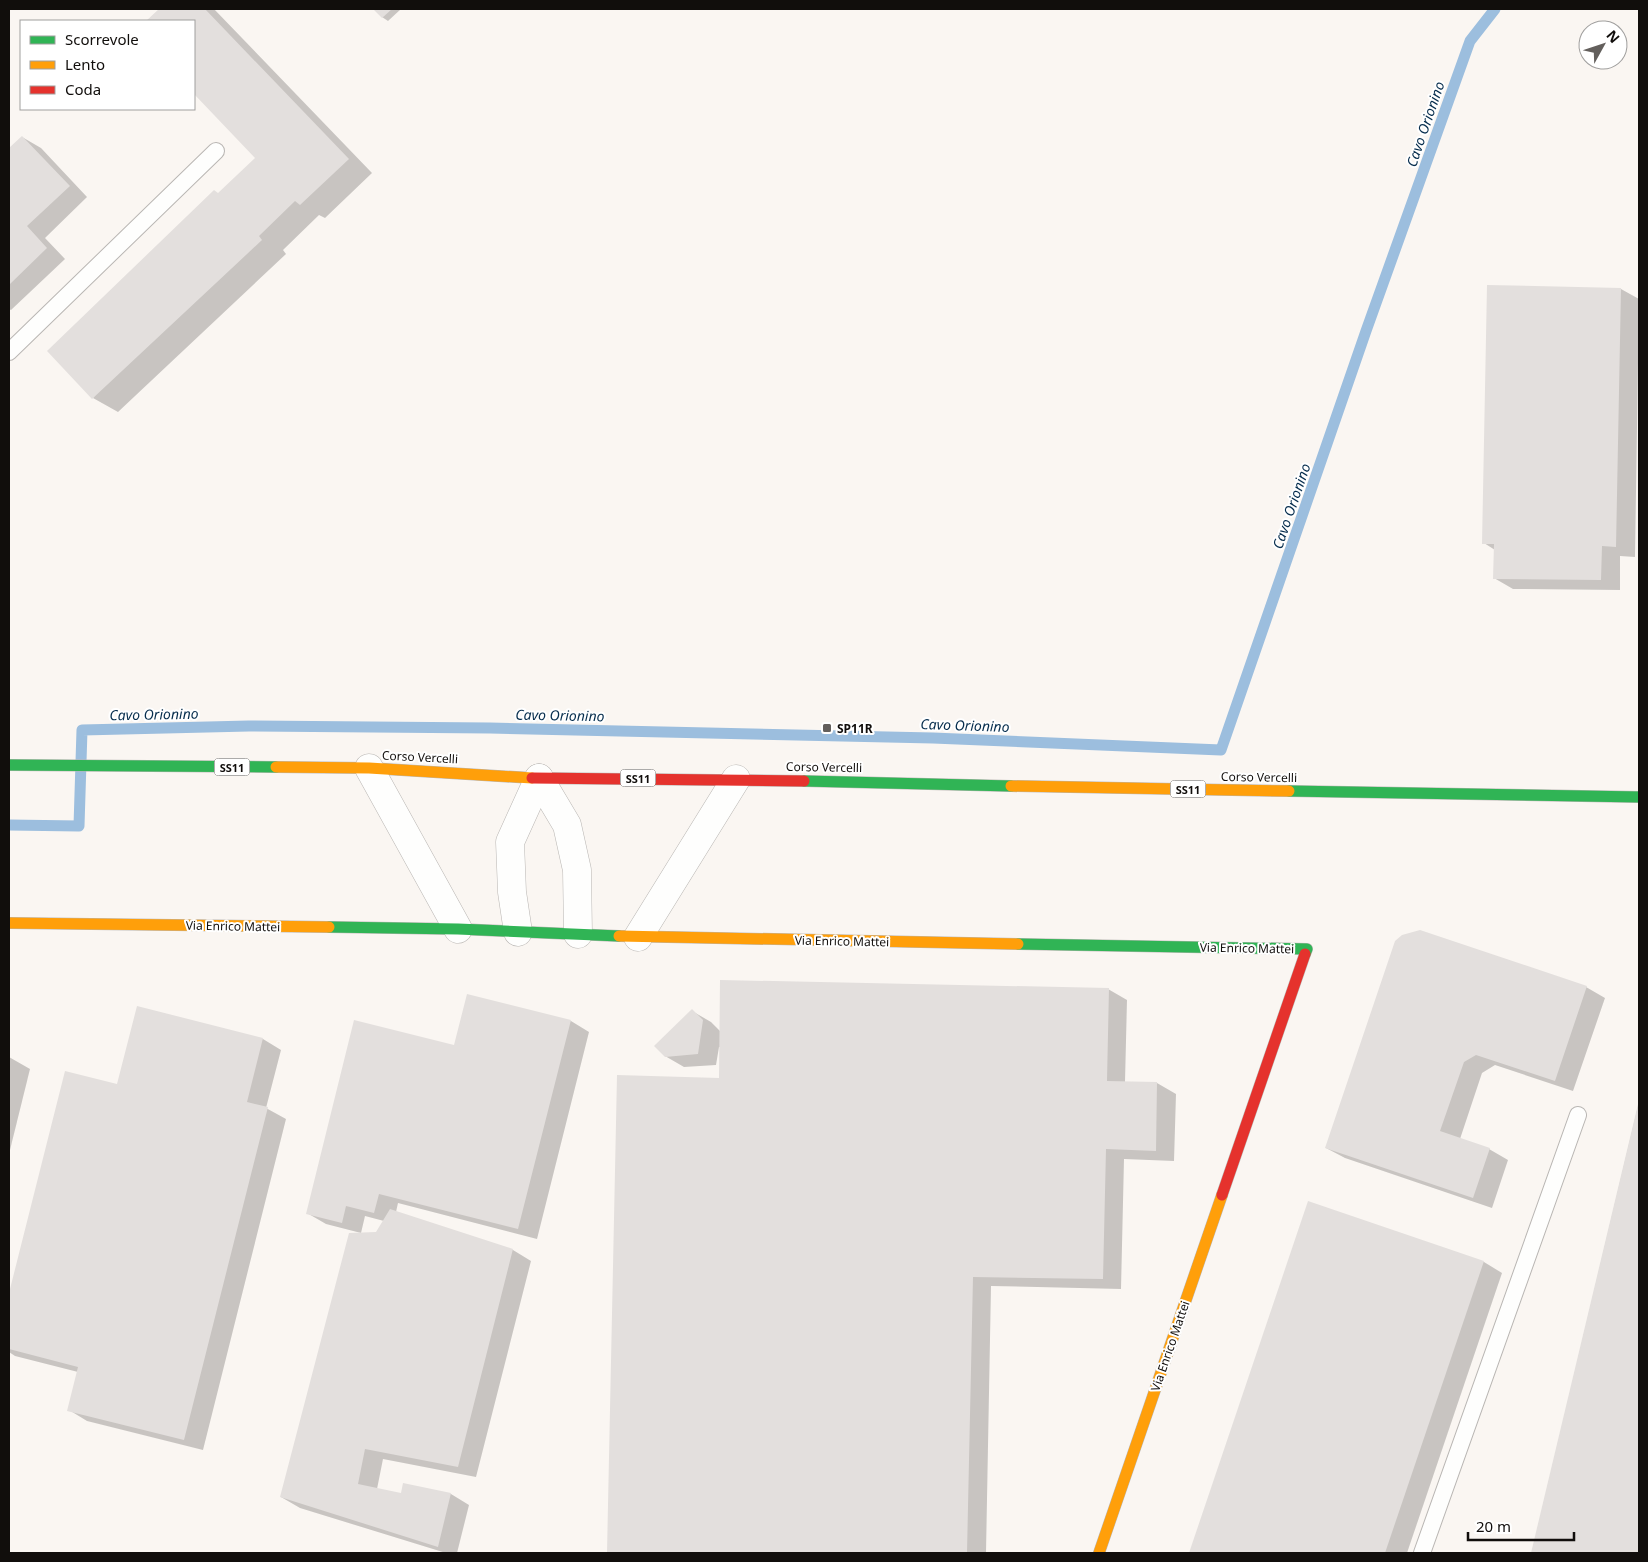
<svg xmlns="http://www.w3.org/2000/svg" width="1648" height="1562" font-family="'Noto Sans',sans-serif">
  <rect width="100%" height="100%" fill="#faf6f2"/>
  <g fill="#0003">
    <path d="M160 9H214L372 173 325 218 319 215 283 250 286 254 118 412 93 398 219 194 257 158 194 92V21H147Z"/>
    <path d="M374 9H401L388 21 382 17Z"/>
    <path d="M22 137 41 148 87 197 45 238 65 259 11 310 9 309V150Z"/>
    <path d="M1621 289 1639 299 1635 557 1620 556V590L1513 589 1494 578 1495 550 1484 543Z"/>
    <path d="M1396 942 1586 987 1605 998 1573 1091 1495 1065 1482 1073 1460 1139 1489 1149 1508 1160 1492 1208 1345 1158 1326 1148Z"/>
    <path d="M1108 989 1127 1000 1125 1082 1157 1083 1176 1094 1174 1161 1124 1159 1121 1289 991 1286 986 1553H608L618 1077 720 1079V1047H719L716 1065 684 1067 665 1056 692 1011 711 1022 721 1032Z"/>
    <path d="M571 1021 589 1032 537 1239 398 1203 396 1212 513 1250 531 1261 476 1477 383 1459 377 1489 402 1494 404 1485 451 1494 469 1505 457 1553H446L300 1508 281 1497 377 1233 384 1221 365 1216 361 1233 326 1224 307 1213 454 1047Z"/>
    <path d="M263 1039 281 1050 266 1108 286 1119 203 1450 87 1421 69 1410 78 1372 15 1356 9 1352V1298L66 1073 118 1085Z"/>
    <path d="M9 1057 30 1069 9 1154Z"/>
    <path d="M1639 1102V1553H1532Z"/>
    <path d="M1309 1203 1484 1262 1502 1273 1407 1553H1190Z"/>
  </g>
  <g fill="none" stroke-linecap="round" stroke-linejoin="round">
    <path stroke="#9cbede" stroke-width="11" d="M9 825 79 826 82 730 249 726 490 728 933 738 1221 750 1366 331 1470 41 1495 9"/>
  </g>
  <g fill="#e3dfdd">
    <path d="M159 9H205L349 159 300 205 295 201 259 236 262 240 92 399 47 351 214 190 218 193 255 158 194 94V21H146Z"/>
    <path d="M373 9H392L382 18Z"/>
    <path d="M22 136 70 186 27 226 47 248 9 285V148Z"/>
    <path d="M1487 285 1621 288 1616 547 1602 546 1601 580 1493 579 1494 544H1482Z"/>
    <path d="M1420 930 1587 986 1555 1081 1476 1055 1464 1062 1440 1131 1490 1148 1473 1198 1325 1148 1395 941 1402 935Z"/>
    <path d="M720 980 1109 988 1107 1081 1157 1082 1156 1151 1106 1149 1103 1279 973 1277 967 1553H607L617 1075 719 1078Z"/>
    <path d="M467 994 571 1020 518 1229 379 1194 374 1213 346 1206 342 1223 306 1214 354 1020 454 1045Z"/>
    <path d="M137 1006 263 1038 247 1102 268 1107 184 1440 67 1411 78 1367 9 1349V1293L65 1071 117 1084Z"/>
    <path d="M692 1009 703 1020 698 1054 665 1057 654 1046Z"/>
    <path d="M1639 1100V1553H1531Z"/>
    <path d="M1308 1201 1484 1261 1385 1553H1189Z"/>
    <path d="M390 1209 513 1249 458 1467 365 1449 358 1484 401 1493 403 1483 451 1493 438 1547 280 1497 349 1233 376 1232Z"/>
  </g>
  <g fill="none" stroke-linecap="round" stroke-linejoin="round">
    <defs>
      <g id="lane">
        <path d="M9 352 216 151"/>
        <path d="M1422 1553 1578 1115"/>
      </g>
      <g id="street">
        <path d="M369 768 458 929"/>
        <path d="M539 778 567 825 577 870 578 934"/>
        <path d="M518 932 512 892 510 842 539 778"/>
        <path d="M638 937 736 779"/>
      </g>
      <g id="fast">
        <path d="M9 765 276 767"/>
        <path d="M804 781 1011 786"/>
        <path d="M1289 791 1639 797"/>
        <path d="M329 927 458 929 619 936"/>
        <path d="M1018 944 1307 949 1305 954"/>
      </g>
      <g id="slow">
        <path d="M276 767 369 768 532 778"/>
        <path d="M1011 786 1289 791"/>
        <path d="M9 923 329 927"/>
        <path d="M619 936 1018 944"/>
        <path d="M1099 1553 1222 1195"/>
      </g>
      <g id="jam">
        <path d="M532 778 804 781"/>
        <path d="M1222 1195 1305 954"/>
      </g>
    </defs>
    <use href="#lane" stroke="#b9b6b3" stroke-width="18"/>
    <use href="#street" stroke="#b9b6b3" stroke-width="29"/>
    <use href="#fast" stroke="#b9b6b3" stroke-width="12"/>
    <use href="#slow" stroke="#b9b6b3" stroke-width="12"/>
    <use href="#jam" stroke="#b9b6b3" stroke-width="12"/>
    <use href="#lane" stroke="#fefefd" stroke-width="16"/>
    <use href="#street" stroke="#fefefd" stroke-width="28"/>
    <use href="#fast" stroke="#30b455" stroke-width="11"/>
    <use href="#slow" stroke="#ff9f0a" stroke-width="11"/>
    <use href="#jam" stroke="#e5322d" stroke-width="11"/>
  </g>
  <rect fill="#635f5c" stroke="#fff" stroke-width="2" x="822" y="723" width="10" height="10" rx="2.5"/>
  <g text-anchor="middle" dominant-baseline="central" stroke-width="4" stroke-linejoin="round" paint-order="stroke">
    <g fill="#fff" stroke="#585655" stroke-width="1">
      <rect x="214.5" y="758.5" width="35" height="17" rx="4"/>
      <rect x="620.5" y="769.5" width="35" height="17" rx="4"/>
      <rect x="1170.5" y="780.5" width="35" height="17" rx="4"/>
    </g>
    <g font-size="11" font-weight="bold" fill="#110e0c">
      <text x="232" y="767">SS11</text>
      <text x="638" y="778">SS11</text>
      <text x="1188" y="789">SS11</text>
    </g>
    <g font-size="12" font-weight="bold" fill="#110e0c" stroke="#fff" text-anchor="start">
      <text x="837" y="728">SP11R</text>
    </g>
    <g font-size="12" fill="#110e0c" stroke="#fff">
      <text transform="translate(420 757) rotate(3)">Corso Vercelli</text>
      <text transform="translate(824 767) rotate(1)">Corso Vercelli</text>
      <text transform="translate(1259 777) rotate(1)">Corso Vercelli</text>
      <text transform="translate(233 926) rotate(1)">Via Enrico Mattei</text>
      <text transform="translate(842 941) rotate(1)">Via Enrico Mattei</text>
      <text transform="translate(1247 948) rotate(1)">Via Enrico Mattei</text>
      <text transform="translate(1170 1346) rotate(-71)">Via Enrico Mattei</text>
    </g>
    <g font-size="14" font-style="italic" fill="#062d4d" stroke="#fff">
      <text transform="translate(1425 124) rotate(-71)">Cavo Orionino</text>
      <text transform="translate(1291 506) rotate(-71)">Cavo Orionino</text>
      <text transform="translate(154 714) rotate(-1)">Cavo Orionino</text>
      <text transform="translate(560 715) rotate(1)">Cavo Orionino</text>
      <text transform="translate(965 725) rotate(2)">Cavo Orionino</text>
    </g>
  </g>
  <rect width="1648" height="1562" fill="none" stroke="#110e0c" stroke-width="20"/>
  <rect x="20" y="20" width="175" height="90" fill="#ffffff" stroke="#a09f9e"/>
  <rect x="30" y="36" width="25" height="8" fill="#30b455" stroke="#a09f9e"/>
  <text x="65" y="45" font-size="15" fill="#110e0c">Scorrevole</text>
  <rect x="30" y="61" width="25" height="8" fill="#ff9f0a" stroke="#a09f9e"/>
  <text x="65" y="70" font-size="15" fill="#110e0c">Lento</text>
  <rect x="30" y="86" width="25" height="8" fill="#e5322d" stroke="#a09f9e"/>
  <text x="65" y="95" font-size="15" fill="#110e0c">Coda</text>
  <g transform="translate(1603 45) rotate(50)"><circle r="24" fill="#ffffff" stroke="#a09f9e"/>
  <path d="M0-4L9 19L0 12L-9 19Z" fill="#635f5c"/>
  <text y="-8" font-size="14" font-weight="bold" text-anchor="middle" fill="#110e0c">N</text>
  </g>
  <path d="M1468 1532v8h106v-8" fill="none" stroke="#110e0c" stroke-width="2.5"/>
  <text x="1476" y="1532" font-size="15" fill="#110e0c" stroke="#ffffff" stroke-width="4" paint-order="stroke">20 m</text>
</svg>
